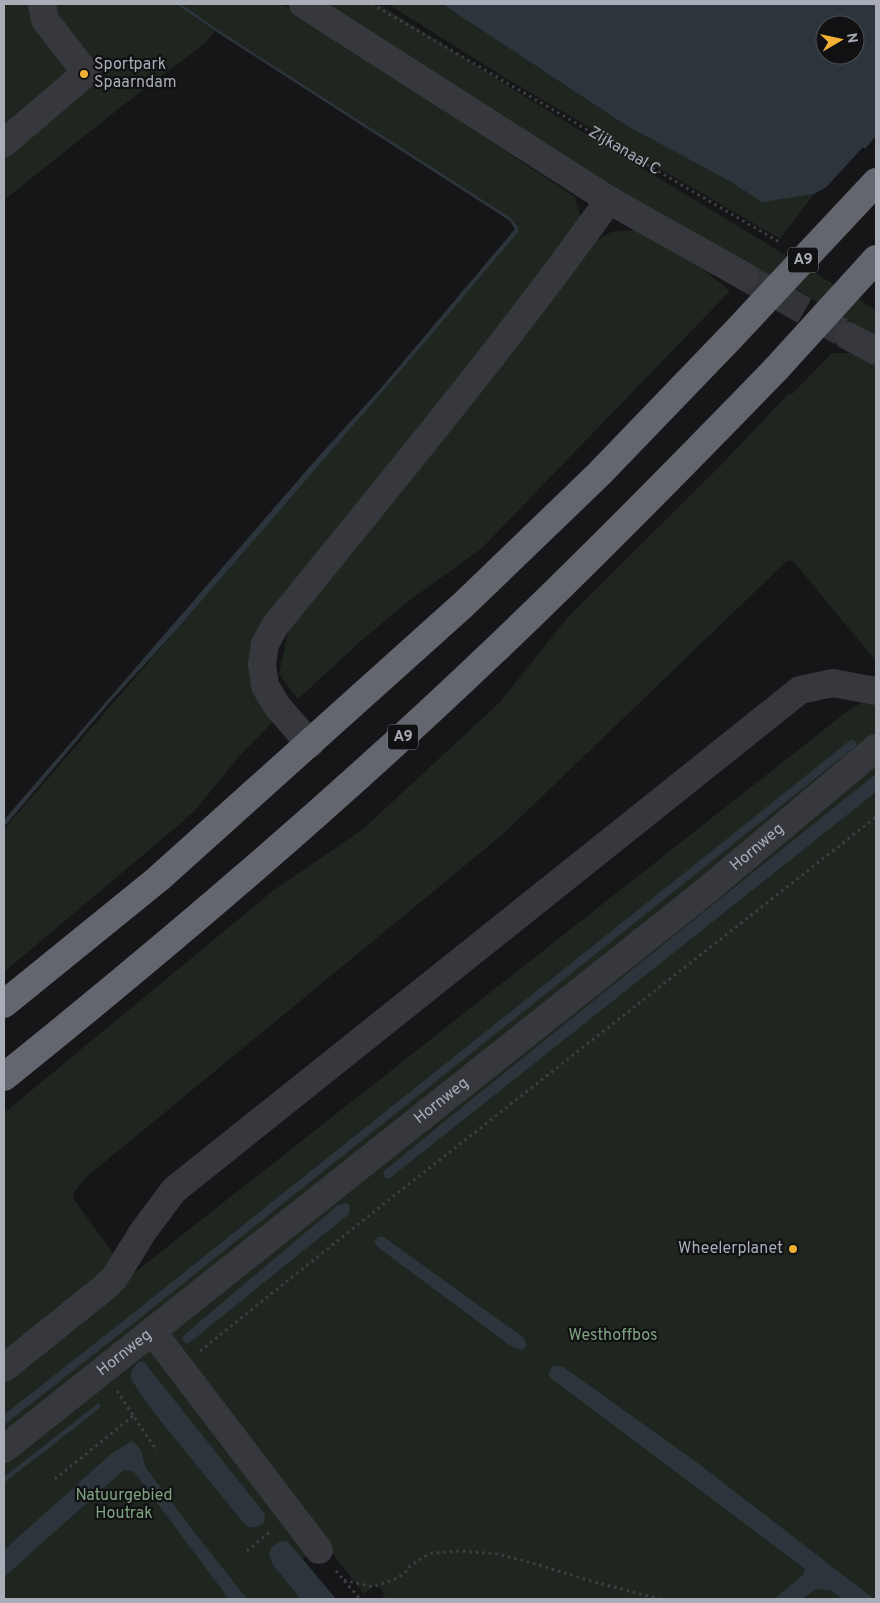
<svg xmlns="http://www.w3.org/2000/svg" width="880" height="1603" font-family="Overpass,sans-serif">
  <rect width="100%" height="100%" fill="#161618"/>
  <g fill="#1e261f">
    <path d="M4 4H176L215 31 205 43 121 107 4 200Z"/>
    <path d="M181 4H283L575 197 581 219 560 249 265 621 274 721 242 753 197 808 180 824 4 972V829L409 361 511 239 518 227 511 218 226 35Z"/>
    <path d="M323 4H379L548 111 876 310V338C829 313 788 277 737 261L573 162Z"/>
    <path d="M388 4H442L627 126 731 182 762 201 814 194 780 239 507 79Z"/>
    <path d="M637 230 695 263 730 291 481 549 406 603 361 641 298 699 279 674 288 632 585 248 611 232Z"/>
    <path d="M832 353H852L876 365V661L793 561H787L502 835 84 1179 73 1194 75 1201 113 1253 111 1263 106 1270 4 1356V1113L274 890 362 830 500 702 567 618 721 465 789 393 792 394Z"/>
    <path d="M864 703 876 705V734L726 859 4 1435V1379L125 1280 854 706Z"/>
    <path d="M876 759V1599H380L385 1595 377 1584 364 1594 240 1434 170 1338 171 1331Z"/>
    <path d="M148 1351H154L312 1551 303 1559 336 1599H4V1461Z"/>
  </g>
  <g fill="#2c353c" fill-rule="evenodd">
    <path d="M176 4H181L226 35 511 218 518 227V232L409 361 178 628 109 703 4 827V820L34 785 320 455 381 388 515 229 510 221 495 211 223 36Z"/>
    <path d="M442 4H876V208L839 180 814 194 762 202 731 182 627 126ZM825 25H855V55H825Z"/>
    <path d="M876 774V792L390 1178 385 1179 383 1172C546 1038 711 906 876 774Z"/>
    <path d="M347 1203 350 1206 349 1214 189 1343H185L182 1339 184 1335 338 1205Z"/>
    <path d="M378 1237H384L524 1338 527 1346 522 1350 509 1345 379 1248 374 1242Z"/>
    <path d="M139 1361 144 1362 265 1514 264 1522C258 1527 253 1529 246 1526L151 1409 131 1379V1371Z"/>
    <path d="M553 1366H562L699 1464 874 1599H842L832 1591 816 1589 802 1599H774L803 1575 805 1569 552 1379 548 1374Z"/>
    <path d="M97 1404H100V1408L4 1483V1477Z"/>
    <path d="M131 1441C143 1446 142 1458 146 1468L191 1528 247 1599H229L134 1472 124 1470 4 1577V1550L111 1454Z"/>
    <path d="M287 1541 336 1599H301L273 1565 269 1555 271 1548 279 1542Z"/>
  </g>
  <path fill="#161618" d="M876 136V210L839 182 821 193 863 147 865 149Z"/>
  <g fill="none" stroke-linecap="round" stroke-linejoin="round">
    <path stroke="#2c353c" stroke-width="8" d="M4 1420 131 1320 852 744"/>
    <path stroke="#333438" stroke-width="28" stroke-dasharray="28 14" stroke-linecap="butt" d="M744 276 848 336"/>
    <g stroke="#3d3f44" stroke-width="3" stroke-dasharray="2.5 4" stroke-linecap="butt">
      <path id="s1" d="M372 4 781 243"/>
      <path d="M200 1351 376 1210 876 817"/>
      <path d="M117 1391 157 1451"/>
      <path d="M55 1479 133 1416"/>
      <path d="M247 1551 271 1531"/>
      <path d="M336 1571 360 1599"/>
      <path d="M344 1580 373 1587 395 1579 405 1573 409 1567 422 1558 432 1553 461 1551 497 1554 522 1560 591 1581 660 1599"/>
    </g>
    <g stroke="#37383d" stroke-width="28">
      <path d="M303 4 609 200 744 276"/>
      <path d="M4 143 86 73 45 20 42 4"/>
      <path d="M848 336 876 351"/>
      <path d="M310 744 277 706 265 686 262 664 265 644 275 626C388 486 504 347 609 200"/>
      <path d="M152 1331 319 1550"/>
      <path d="M4 1368 105 1287 115 1277 142 1233 174 1190 800 690 833 683 876 691"/>
      <path id="s2" d="M4 1449 701 895 876 748"/>
    </g>
    <g stroke="#63666e" stroke-width="28">
      <path d="M4 1004 158 879 464 604 599 474 730 338"/>
      <path d="M4 1077C172 942 337 801 493 652 590 560 683 465 776 369"/>
    </g>
    <g stroke="#63666e" stroke-width="28">
      <path d="M730 338 876 182"/>
      <path d="M776 369 876 259"/>
    </g>
  </g>
  <g fill="#f2b134" stroke="#111113" stroke-width="2">
    <circle cx="84" cy="74" r="5"/>
    <circle cx="793" cy="1249" r="5"/>
  </g>
  <g text-anchor="middle" dominant-baseline="central" stroke-width="4.5" stroke-linejoin="round" paint-order="stroke">
    <g fill="#111113" stroke="#7b7e86" stroke-width="1">
      <rect x="788" y="247.5" width="30" height="25" rx="4"/>
      <rect x="388" y="724.5" width="30" height="25" rx="4"/>
    </g>
    <g font-size="15" font-weight="bold" fill="#a8adb8">
      <text x="803" y="260">A9</text>
      <text x="403" y="737">A9</text>
    </g>
    <g font-size="16" fill="#a8adb8" stroke="#111113" text-anchor="start">
      <text x="94" y="65">Sportpark<tspan x="94" dy="18">Spaarndam</tspan></text>
      <text x="783" y="1249" text-anchor="end">Wheelerplanet</text>
    </g>
    <g font-size="16" fill="#a8adb8" stroke="#111113">
      <text stroke="none"><textPath href="#s1" startOffset="292">Zijkanaal C</textPath></text>
      <text stroke="none"><textPath href="#s2" startOffset="964">Hornweg</textPath></text>
      <text stroke="none"><textPath href="#s2" startOffset="559">Hornweg</textPath></text>
      <text stroke="none"><textPath href="#s2" startOffset="154">Hornweg</textPath></text>
    </g>
    <g font-size="16" fill="#7fa381" stroke="#111113">
      <text x="613" y="1336">Westhoffbos</text>
      <text x="124" y="1496">Natuurgebied<tspan x="124" dy="18">Houtrak</tspan></text>
    </g>
  </g>
  <rect width="880" height="1603" fill="none" stroke="#a8adb8" stroke-width="10"/>
  <g transform="translate(840 40) rotate(81)"><circle r="24" fill="#111113" stroke="#4d4f55"/>
  <path d="M0-4L9 19L0 12L-9 19Z" fill="#f2b134"/>
  <text y="-8" font-size="14" font-weight="bold" text-anchor="middle" fill="#a8adb8">N</text>
  </g>
</svg>
